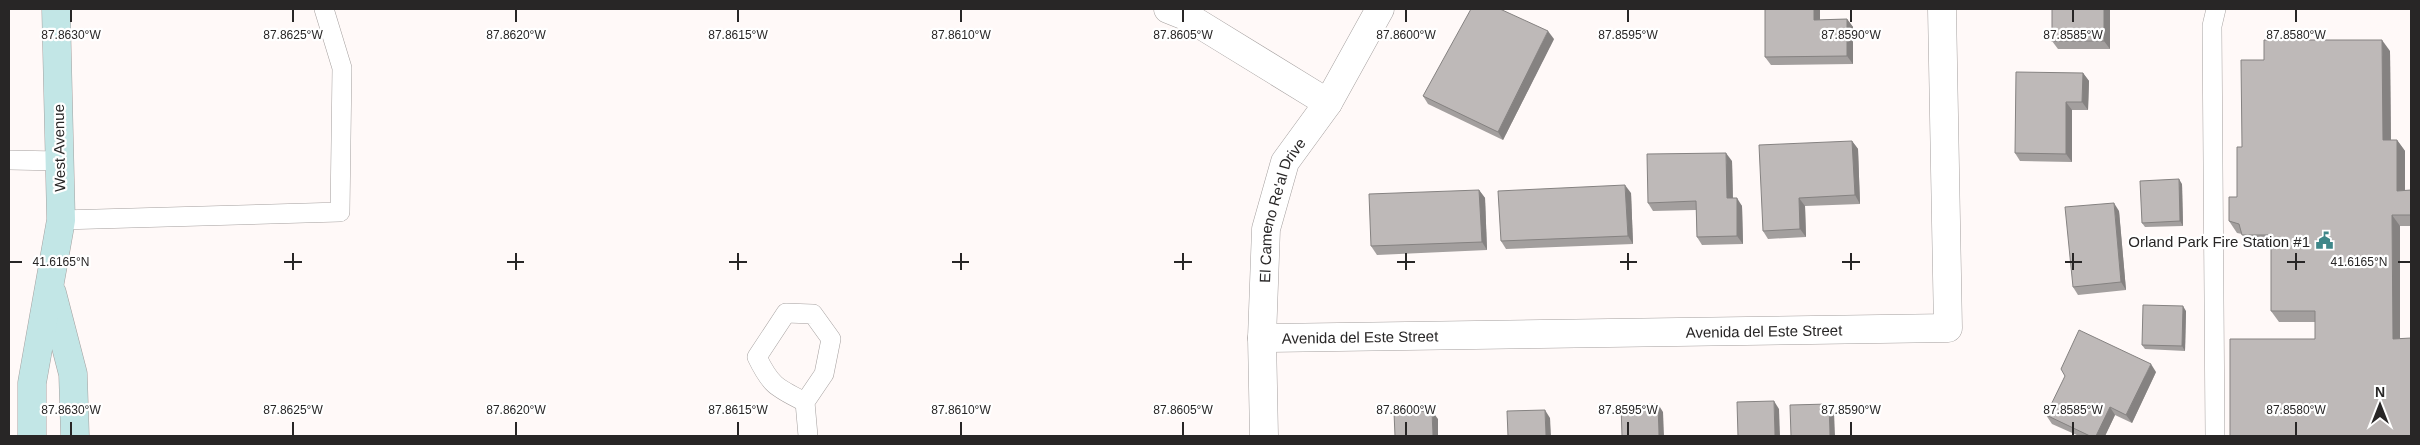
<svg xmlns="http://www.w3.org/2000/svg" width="2420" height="445" font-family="Helvetica,sans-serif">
  <rect width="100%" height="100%" fill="#fff9f8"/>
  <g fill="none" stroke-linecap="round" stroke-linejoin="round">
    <defs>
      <g id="lane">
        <path d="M9 160 59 161"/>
        <path d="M61 220 340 212 342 68 324 9"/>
        <path d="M805 402C777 388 771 386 757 357L786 313 813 314 831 339 824 374 805 402 808 436"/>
        <path d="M2215 436 2212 26 2216 9"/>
      </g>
      <g id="street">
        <path d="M1168 9 1188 17 1328 103"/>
        <path id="s1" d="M1262 338 1948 328 1942 9"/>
        <path id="s2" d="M1264 436 1262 338 1266 229 1285 162 1328 103 1380 9"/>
      </g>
      <g id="secondary">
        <path d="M52 293 73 374 75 436"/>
        <path d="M32 436V383L61 220 56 9"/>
      </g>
    </defs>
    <use href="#lane" stroke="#a5a09f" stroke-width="20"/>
    <use href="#street" stroke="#a5a09f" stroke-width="29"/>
    <use href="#secondary" stroke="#a5a09f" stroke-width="29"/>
    <use href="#lane" stroke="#fff" stroke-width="19"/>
    <use href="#street" stroke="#fff" stroke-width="28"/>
    <use href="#secondary" stroke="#c2e6e6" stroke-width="28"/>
  </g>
  <g fill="#a39f9e">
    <path d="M1765 9H1820V20L1847 19 1853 27V64L1771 65 1765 57Z"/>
    <path d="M2052 9H2110V49H2058L2052 41Z"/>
    <path d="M1554 39 1503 140 1428 104 1423 96Z"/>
    <path d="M2390 51 2391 140H2397L2405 151V191L2411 190V226H2400V338L2315 339V322H2279L2271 311V247H2250L2242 234 2237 233 2229 221 2237 197 2242 147Z"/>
    <path d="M2083 73 2089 81 2088 110H2072V162L2020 161 2015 153Z"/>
    <path d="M1852 141 1858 149 1860 204 1805 206 1806 237 1768 239 1763 231Z"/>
    <path d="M1732 161 1733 198 1742 206 1743 244 1702 245 1697 237 1696 210 1653 211 1648 203Z"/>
    <path d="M2182 184 2183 226 2145 227 2142 223Z"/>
    <path d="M1479 190 1485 198 1487 250 1377 255 1371 246Z"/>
    <path d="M1631 193 1633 244 1506 249 1501 241Z"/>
    <path d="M2119 211 2126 290 2078 295 2073 287Z"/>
    <path d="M2186 311 2185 351 2145 349 2142 345Z"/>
    <path d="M2156 372 2132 423 2115 415 2105 436H2079L2052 424 2046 415Z"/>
  </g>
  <g fill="#858281">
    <path d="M1814 9H1820V28L1814 20Z"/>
    <path d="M2104 9H2110V49L2104 41Z"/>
    <path d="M1847 19 1853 27V64L1847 56Z"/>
    <path d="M1548 31 1554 39 1503 140 1498 132Z"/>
    <path d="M2382 40 2390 51 2391 151 2383 140Z"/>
    <path d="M2083 73 2089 81 2088 110 2082 102Z"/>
    <path d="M2066 102 2072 110V162L2066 154Z"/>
    <path d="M2397 140 2405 151V202L2397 191Z"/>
    <path d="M1852 141 1858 149 1860 204 1855 195Z"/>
    <path d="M1726 153 1732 161 1733 206 1727 198Z"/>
    <path d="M2179 179 2182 184 2183 226 2180 221Z"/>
    <path d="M1625 185 1631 193 1633 244 1628 236Z"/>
    <path d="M1479 190 1485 198 1487 250 1482 242Z"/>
    <path d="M1737 198 1742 206 1743 244 1737 236Z"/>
    <path d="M1799 198 1805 206 1806 237 1800 229Z"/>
    <path d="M2114 203 2119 211 2126 290 2121 282Z"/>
    <path d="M2392 215 2400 226V350L2393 339Z"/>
    <path d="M2183 306 2186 311 2185 351 2182 346Z"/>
    <path d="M2151 364 2156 372 2132 423 2126 415Z"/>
    <path d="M1774 401 1779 409 1780 436H1775Z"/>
    <path d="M1658 404 1663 412 1664 436H1659Z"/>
    <path d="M1829 404 1834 412 1835 436H1830Z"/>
    <path d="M2110 407 2115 415 2105 436H2096Z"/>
    <path d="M1545 410 1550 418 1551 436H1546Z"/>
    <path d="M1432 411 1438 419V436H1433Z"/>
  </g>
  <g fill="#beb9b8" stroke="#858281">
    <path d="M1471 9H1500L1548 31 1498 132 1423 96Z"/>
    <path d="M1765 9H1814V20L1847 19V56L1765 57Z"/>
    <rect x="2052" y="9" width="52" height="32"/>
    <path d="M2264 40H2382L2383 140H2397V191L2411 190V215H2392L2393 339 2411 338V436H2230V339H2315V311H2271V235H2242L2239 224 2229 221V197H2237V147H2242L2241 60H2264Z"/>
    <path d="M2016 72 2083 73 2082 102H2066V154L2015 153Z"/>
    <path d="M1852 141 1855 195 1799 198 1800 229 1763 231 1759 145Z"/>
    <path d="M1726 153 1727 198H1737V236L1697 237 1696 201 1648 203 1647 154Z"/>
    <path d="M2179 179 2180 221 2142 223 2140 181Z"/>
    <path d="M1625 185 1628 236 1501 241 1498 191Z"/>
    <path d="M1479 190 1482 242 1371 246 1369 194Z"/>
    <path d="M2114 203 2121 282 2073 287 2065 207Z"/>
    <path d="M2143 305 2183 306 2182 346 2142 345Z"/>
    <path d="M2079 330 2151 364 2126 415 2110 407 2096 436H2090L2046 415 2065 376 2061 369Z"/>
    <path d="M1774 401 1775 436H1738L1737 402Z"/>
    <path d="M1658 404 1659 436H1622L1621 405Z"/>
    <path d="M1829 404 1830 436H1791L1790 405Z"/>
    <path d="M1545 410 1546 436H1508L1507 411Z"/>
    <path d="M1432 411 1433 436H1395L1394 412Z"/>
  </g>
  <path fill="none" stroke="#282626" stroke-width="2" d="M71 10V22M293 10V22M516 10V22M738 10V22M961 10V22M1183 10V22M1406 10V22M1628 10V22M1851 10V22M2073 10V22M2296 10V22M293 253V270M516 253V270M738 253V270M961 253V270M1183 253V270M1406 253V270M1628 253V270M1851 253V270M2073 253V270M2296 253V270M10 262H22M284 262H302M507 262H524M729 262H747M952 262H969M1174 262H1192M1397 262H1415M1620 262H1637M1842 262H1860M2065 262H2082M2287 262H2305M2398 262H2410M71 422V435M293 422V435M516 422V435M738 422V435M961 422V435M1183 422V435M1406 422V435M1628 422V435M1851 422V435M2073 422V435M2296 422V435"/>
  <defs>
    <symbol id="civic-bare" viewBox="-9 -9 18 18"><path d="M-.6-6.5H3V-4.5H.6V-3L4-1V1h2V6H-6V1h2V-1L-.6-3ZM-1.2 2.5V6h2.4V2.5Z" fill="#3f8789" stroke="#fff" stroke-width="2.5" paint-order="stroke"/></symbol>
  </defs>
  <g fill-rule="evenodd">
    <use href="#civic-bare" x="2312" y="228" width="25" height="25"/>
  </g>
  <g text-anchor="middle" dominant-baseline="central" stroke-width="4.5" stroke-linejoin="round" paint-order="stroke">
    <g font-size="15" fill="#282626" stroke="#fff">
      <text transform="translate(59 148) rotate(-91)">West Avenue</text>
      <text stroke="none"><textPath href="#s2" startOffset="229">El Cameno Re'al Drive</textPath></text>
      <text stroke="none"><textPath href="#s1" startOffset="502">Avenida del Este Street</textPath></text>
      <text stroke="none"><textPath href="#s1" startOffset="98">Avenida del Este Street</textPath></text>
    </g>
    <g font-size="15" fill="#282626" stroke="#fff" text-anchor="end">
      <text x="2310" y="241">Orland Park Fire Station #1</text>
    </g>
  </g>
  <g font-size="12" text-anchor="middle" fill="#282626" stroke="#fff" stroke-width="4.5" stroke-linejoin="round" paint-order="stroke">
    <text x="71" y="39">87.8630°W</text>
    <text x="293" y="39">87.8625°W</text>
    <text x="516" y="39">87.8620°W</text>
    <text x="738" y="39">87.8615°W</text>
    <text x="961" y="39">87.8610°W</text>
    <text x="1183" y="39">87.8605°W</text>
    <text x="1406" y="39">87.8600°W</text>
    <text x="1628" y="39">87.8595°W</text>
    <text x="1851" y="39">87.8590°W</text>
    <text x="2073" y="39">87.8585°W</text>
    <text x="2296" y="39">87.8580°W</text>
    <text x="61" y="266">41.6165°N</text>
    <text x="2359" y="266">41.6165°N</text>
    <text x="71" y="414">87.8630°W</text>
    <text x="293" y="414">87.8625°W</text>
    <text x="516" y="414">87.8620°W</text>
    <text x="738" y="414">87.8615°W</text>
    <text x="961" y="414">87.8610°W</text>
    <text x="1183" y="414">87.8605°W</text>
    <text x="1406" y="414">87.8600°W</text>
    <text x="1628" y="414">87.8595°W</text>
    <text x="1851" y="414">87.8590°W</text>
    <text x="2073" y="414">87.8585°W</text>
    <text x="2296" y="414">87.8580°W</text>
  </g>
  <rect width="2420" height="445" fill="none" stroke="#282626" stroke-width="20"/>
  <g transform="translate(2380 405)" stroke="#ffffff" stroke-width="4" paint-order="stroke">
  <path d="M0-4L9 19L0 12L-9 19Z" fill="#282626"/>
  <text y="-8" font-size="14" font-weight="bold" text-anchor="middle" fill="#282626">N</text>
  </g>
</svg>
